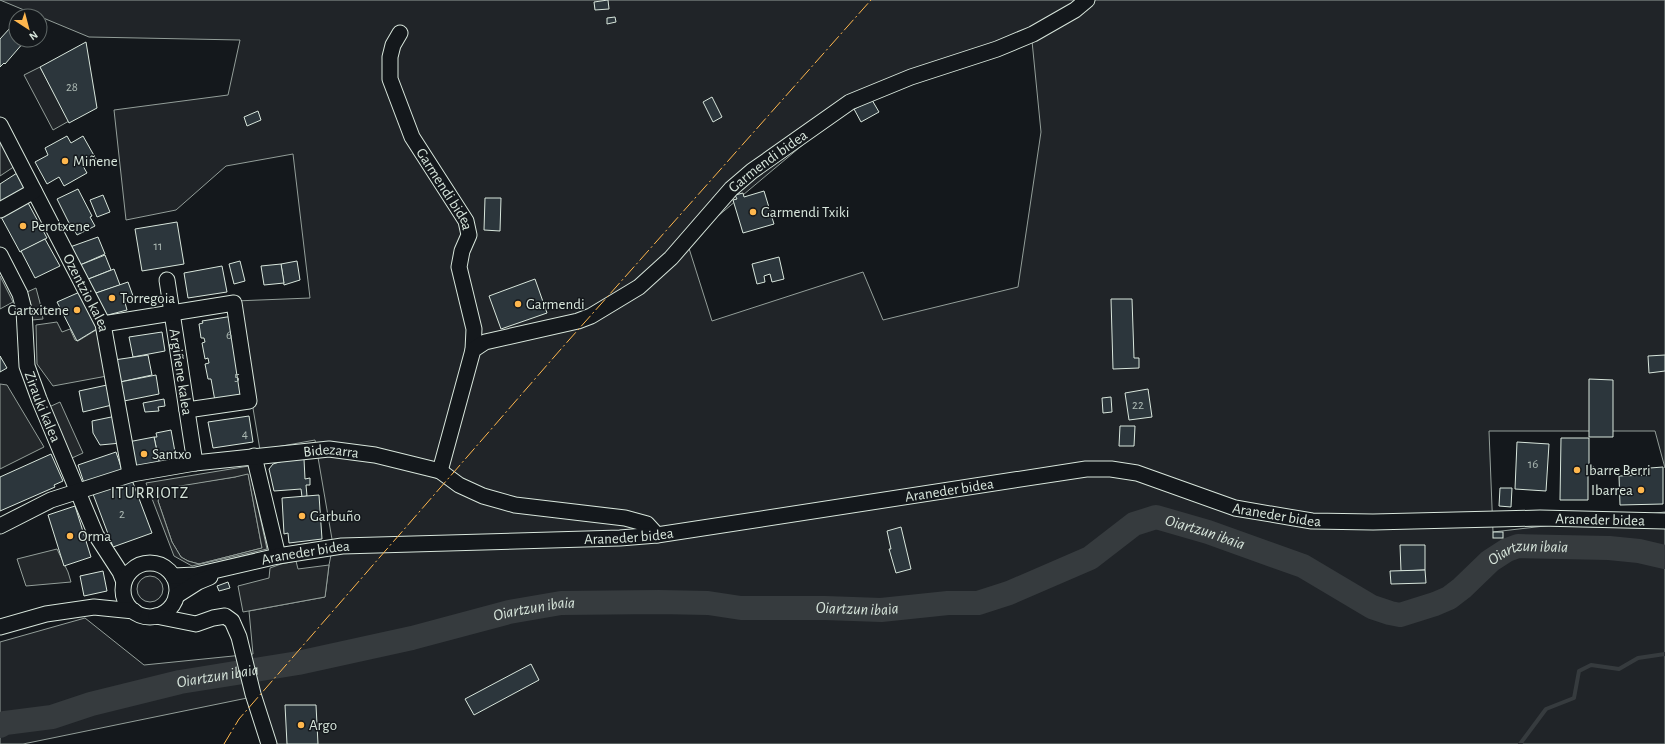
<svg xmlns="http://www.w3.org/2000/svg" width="1665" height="744" font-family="'Alegreya Sans',sans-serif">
  <rect width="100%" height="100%" fill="#14181c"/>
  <g fill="#202428" stroke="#939e99" fill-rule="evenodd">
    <path d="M0 0H1665V468L1655 431H1489L1493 532 1665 512V744H272L257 696 23 744H0V642L85 618 144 665 253 654 249 611 325 597 329 565 333 545 315 440 260 450 235 301 310 298 293 154 226 166 176 210 126 220 114 110 228 95 240 40 89 37ZM1032 41 1041 132 1018 287 883 320 863 272 712 321 687 242 849 106Z"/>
    <path d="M40 67 69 121 53 130 24 75Z"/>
    <path d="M0 136 15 166 0 176Z"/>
    <path d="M0 276 13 302 0 309Z"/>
    <path d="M248 473 262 548 199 564 188 561 181 557 172 542 158 501 162 488 235 477Z"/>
    <circle cx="150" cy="589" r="13"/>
  </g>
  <g fill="#24282b" stroke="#939e99" fill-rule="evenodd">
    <path d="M36 288 40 303 43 319 32 320V308L27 292Z"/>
    <path d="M57 322 62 332 70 329 75 340 78 341 96 330 107 376 53 386 37 364 36 325Z"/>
    <path d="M0 384 7 385 44 447 0 469Z"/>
    <path d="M60 402 83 453 72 458 49 407Z"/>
    <path d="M249 466 267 549 192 566 174 556 146 483ZM248 474 262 548 199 564 188 561 181 557 172 542 158 501 162 489 235 477Z"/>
    <path d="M57 549 68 572 71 582 26 586 17 559Z"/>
    <path d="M296 561 298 569 329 565 325 597 243 612 238 586 269 578 270 568 281 564Z"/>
  </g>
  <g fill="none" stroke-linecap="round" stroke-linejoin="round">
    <path stroke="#363b3e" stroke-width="4" d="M1520 744 1546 709 1574 698 1579 671 1591 665 1619 669 1638 658 1665 654"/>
    <path stroke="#363b3e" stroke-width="24" id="s1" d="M0 726 5 723 52 717 91 704 180 682 298 663 412 638 509 612 561 603 659 602 708 603 741 608H825L881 610 948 603H978L1009 593 1090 558 1134 524 1156 517 1208 532 1303 566 1372 607 1390 613 1400 615 1435 604 1449 598 1462 588 1490 561 1507 550 1518 546 1609 548 1639 551 1665 557"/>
  </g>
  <g fill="#2c363c" stroke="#d8e6dc">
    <path d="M608 0 609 9 595 10 594 2Z"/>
    <path d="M615 17 616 22 607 24V18Z"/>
    <path d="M10 28 16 34V40H22L24 42 5 64 4 63 0 67V39Z"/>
    <path d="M86 42 97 108 69 123 40 67Z"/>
    <path d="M712 97 722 117 713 122 703 102Z"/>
    <path d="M872 100 879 112 861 122 854 109Z"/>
    <path d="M258 111 261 120 247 126 244 117Z"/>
    <path d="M67 136 71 143 83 136 96 159 83 166 87 173 64 186 59 177 47 184 35 162 48 155 45 148Z"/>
    <path d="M17 173 27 188 0 204V184Z"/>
    <path d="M78 189 92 216 90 217 95 226 77 235 72 226 71 227 57 199Z"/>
    <path d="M764 191 774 224 743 233 733 200 737 199 735 195 743 193 744 197Z"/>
    <path d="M103 195 110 212 97 217 90 200Z"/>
    <path d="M485 198H501L500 231 484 230Z"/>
    <path d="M27 201 47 238 20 252 0 215Z"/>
    <path d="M177 222 184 264 142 271 135 229Z"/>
    <path d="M98 237 105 254 80 265 70 247Z"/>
    <path d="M45 239 60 266 35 278 21 251Z"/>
    <path d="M105 255 111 270 86 280 80 265Z"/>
    <path d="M779 257 784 279 772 282 770 274 764 276 765 282 757 284 752 264Z"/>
    <path d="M240 261 245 281 234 284 229 264Z"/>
    <path d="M297 261 300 280 284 285 281 264Z"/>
    <path d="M281 264 284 283 264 285 261 266Z"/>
    <path d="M222 266 227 292 188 298 184 273Z"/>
    <path d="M114 269 120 285 93 294 86 280Z"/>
    <path d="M535 279 547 313 501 329 489 296Z"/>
    <path d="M128 282 133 296 124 299 127 310 104 316 93 294Z"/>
    <path d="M82 291 100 327 77 341 57 302Z"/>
    <path d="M1111 299H1132L1134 358H1139V368L1113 369Z"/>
    <path d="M233 316 246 396 215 401 211 379H208L205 364 209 363 208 358 205 359 202 343 205 342 204 338H201L199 324 203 323 202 321Z"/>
    <path d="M162 332 165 351 133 357 129 337Z"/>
    <path d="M148 355 152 375 120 382 114 360Z"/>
    <path d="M1665 355V371L1649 373 1648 356Z"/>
    <path d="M0 356 7 368 0 372Z"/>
    <path d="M156 375 159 394 124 401 120 382Z"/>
    <path d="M1589 379 1613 380V437H1589Z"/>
    <path d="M107 385 112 405 83 412 79 391Z"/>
    <path d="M1148 389 1152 417 1129 420 1125 393Z"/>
    <path d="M1111 397 1112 412 1103 413 1102 398Z"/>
    <path d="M164 399 165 406 158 407 159 411 145 412 143 403Z"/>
    <path d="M116 416 121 443 100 445 93 433 92 421Z"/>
    <path d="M249 416 253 442 213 448 208 422Z"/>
    <path d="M1120 426H1135L1134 446H1119Z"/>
    <path d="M171 430 177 463 160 466 154 437H157L156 433Z"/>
    <path d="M154 437 160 466 133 471 128 442Z"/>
    <path d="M1561 438H1589V467H1594L1593 472H1588V500H1560Z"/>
    <path d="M1517 442 1549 444 1546 491 1515 489Z"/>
    <path d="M116 452 123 473 85 486 78 465Z"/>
    <path d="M51 454 63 481 54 485 55 487 0 511V477Z"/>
    <path d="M304 459 305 479 310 478V485H306L307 496 302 497 301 489 274 491 269 469 273 464 286 460Z"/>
    <path d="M1663 467V504L1620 505 1619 476 1650 475V468Z"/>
    <path d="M132 480 152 533 113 547 93 494Z"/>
    <path d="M1500 488H1512L1511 507 1499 506Z"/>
    <path d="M319 495 322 539 289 543 288 533 284 534 282 498Z"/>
    <path d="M75 506 91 557 64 566 48 515Z"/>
    <path d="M901 527 911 569 896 573 889 549H891L887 531Z"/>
    <rect x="1493" y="532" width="10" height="6"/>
    <path d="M1400 545H1425V570L1401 571Z"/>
    <path d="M1425 570 1426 583 1391 584 1390 571Z"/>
    <path d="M103 571 107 591 84 596 80 576Z"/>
    <path d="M228 582 230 588 219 591 217 586Z"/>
    <path d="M531 664 539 680 474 715 465 699Z"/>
    <path d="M285 705H316L318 744H287Z"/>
  </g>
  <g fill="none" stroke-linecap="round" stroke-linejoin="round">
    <defs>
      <g id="minor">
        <path id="s2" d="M400 33 393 45 390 57V79L412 137 466 221 469 235 462 251 459 267 474 329 473 350"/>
        <path id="s3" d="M0 125 103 324 129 468 132 474"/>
        <path d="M0 210 34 191"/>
        <path id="s4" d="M0 255 20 294 24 310 27 366 39 399 96 535 120 572 124 582"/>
        <path id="s5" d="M167 280 195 463"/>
        <path d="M103 324 234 303 249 401 187 410"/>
        <path d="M254 456 278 556"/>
        <path id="s6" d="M440 471 473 350 485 342 578 321 591 316 639 287 671 258 731 189 752 171 850 102 911 77 997 49 1033 34 1075 10 1087 0"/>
        <path id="s7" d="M0 526 51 500 132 474 195 463 329 449 375 455 440 471 459 485 483 496 515 505 625 518 647 524 657 535"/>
        <circle cx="150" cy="590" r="27"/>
        <path id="s8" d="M173 576 196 575 278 556 342 546 620 538 657 535 1086 469H1111L1137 473 1235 508 1312 521 1373 522 1540 518 1665 521"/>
        <path d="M176 596 198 582 210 577"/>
        <path d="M156 616 196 624 213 618 225 616 232 621 239 637 253 694 269 744"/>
        <path d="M0 627 46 614 94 607 134 611"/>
      </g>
    </defs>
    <use href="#minor" stroke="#d8e6dc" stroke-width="17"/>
    <use href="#minor" stroke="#14181c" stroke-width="15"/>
    <path stroke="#ffb74d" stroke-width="1" stroke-dasharray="14 3 2 3" stroke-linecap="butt" d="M224 744 239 719 561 349 871 0"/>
  </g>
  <g fill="#ffb74d" stroke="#14181c" stroke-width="1.5">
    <circle cx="65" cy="161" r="4"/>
    <circle cx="753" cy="212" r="4"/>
    <circle cx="23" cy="226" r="4"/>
    <circle cx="112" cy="298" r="4"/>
    <circle cx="518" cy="304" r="4"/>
    <circle cx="77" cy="310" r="4"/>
    <circle cx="144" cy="454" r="4"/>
    <circle cx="1577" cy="470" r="4"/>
    <circle cx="1641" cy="490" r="4"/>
    <circle cx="302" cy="516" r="4"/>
    <circle cx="70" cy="536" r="4"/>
    <circle cx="301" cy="725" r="4"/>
  </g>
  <g text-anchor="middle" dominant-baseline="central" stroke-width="3" stroke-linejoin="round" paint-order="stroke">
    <g font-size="13" fill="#adbab4">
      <text x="72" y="87">28</text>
      <text x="158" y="246">11</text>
      <text x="229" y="335">6</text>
      <text x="237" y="377">5</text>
      <text x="1138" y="405">22</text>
      <text x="245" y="434">4</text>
      <text x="1533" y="464">16</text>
      <text x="122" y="514">2</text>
    </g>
    <g font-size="15" fill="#d8e6dc" stroke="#14181c" text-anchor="start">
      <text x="73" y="161">Miñene</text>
      <text x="761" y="212">Garmendi Txiki</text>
      <text x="31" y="226">Perotxene</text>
      <text x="120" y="298">Torregoia</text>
      <text x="526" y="304">Garmendi</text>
      <text x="69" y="310" text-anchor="end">Gartxitene</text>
      <text x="152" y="454">Santxo</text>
      <text x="1585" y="470">Ibarre Berri</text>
      <text x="1633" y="490" text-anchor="end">Ibarrea</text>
      <text x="310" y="516">Garbuño</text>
      <text x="78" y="536">Orma</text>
      <text x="309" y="725">Argo</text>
    </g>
    <g font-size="15" fill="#d8e6dc" stroke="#14181c">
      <text stroke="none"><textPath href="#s6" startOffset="486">Garmendi bidea</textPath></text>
      <text stroke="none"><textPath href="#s2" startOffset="172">Garmendi bidea</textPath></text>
      <text stroke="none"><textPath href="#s3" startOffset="189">Ozentzio kalea</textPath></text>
      <text stroke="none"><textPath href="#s5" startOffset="93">Argiñene kalea</textPath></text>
      <text stroke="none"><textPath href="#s4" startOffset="160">Zirauki kalea</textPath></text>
      <text stroke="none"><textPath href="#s7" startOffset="343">Bidezarra</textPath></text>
      <text stroke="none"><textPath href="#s8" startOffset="783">Araneder bidea</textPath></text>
      <text stroke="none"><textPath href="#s8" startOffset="1119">Araneder bidea</textPath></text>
      <text stroke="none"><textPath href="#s8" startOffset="1443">Araneder bidea</textPath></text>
      <text stroke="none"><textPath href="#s8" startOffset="459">Araneder bidea</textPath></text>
      <text stroke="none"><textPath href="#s8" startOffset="135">Araneder bidea</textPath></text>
    </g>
    <g font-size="16" letter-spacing="1" fill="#d8e6dc" stroke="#14181c">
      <text x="150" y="493">ITURRIOTZ</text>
    </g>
    <g font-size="16" font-style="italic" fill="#d8e6dc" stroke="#14181c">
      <text stroke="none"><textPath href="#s1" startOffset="1244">Oiartzun ibaia</textPath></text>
      <text stroke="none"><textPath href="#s1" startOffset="1605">Oiartzun ibaia</textPath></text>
      <text stroke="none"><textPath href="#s1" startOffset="872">Oiartzun ibaia</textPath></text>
      <text stroke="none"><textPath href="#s1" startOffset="548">Oiartzun ibaia</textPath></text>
      <text stroke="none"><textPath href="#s1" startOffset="224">Oiartzun ibaia</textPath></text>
    </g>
  </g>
  <g transform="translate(28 28) rotate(144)"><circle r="19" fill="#14181c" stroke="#626a69"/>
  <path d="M0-3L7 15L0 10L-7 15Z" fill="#ffb74d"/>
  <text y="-6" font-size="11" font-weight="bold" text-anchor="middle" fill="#d8e6dc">N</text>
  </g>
</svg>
